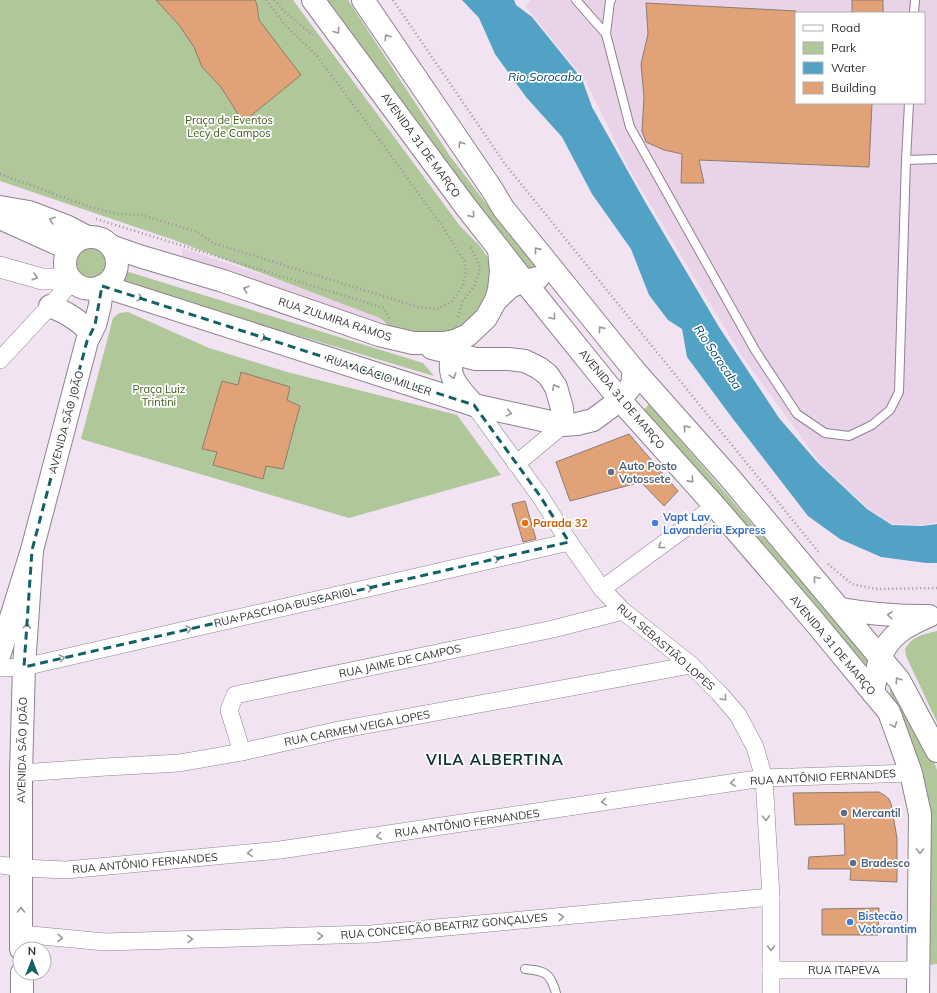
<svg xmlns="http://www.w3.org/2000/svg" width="937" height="993" font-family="Mulish,sans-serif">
  <rect width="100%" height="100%" fill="#f2e3f2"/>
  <g fill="#e8d3e8" fill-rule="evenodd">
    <path d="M531 0H937V522L923 525 893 524 868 508 821 464 741 355 629 169 585 80 525 6ZM796 13H924V103H796Z"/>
    <path d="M182 248 380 314 382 324 182 261Z"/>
  </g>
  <g fill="#afc799">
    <path d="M0 0H293L460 226 479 245 489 259 492 272 489 292 474 319 455 330 443 333 433 337 390 327 380 318 171 239 0 181Z"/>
    <path d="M326 0H348L450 156 491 210 538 269 526 274Z"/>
    <circle cx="91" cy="264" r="16"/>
    <path d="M129 272 423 363 434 376 135 287 118 280Z"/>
    <path d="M128 312 209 348 287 372 457 415 501 475 349 518 81 439 113 318 119 313Z"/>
    <path d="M649 404 871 662 859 670 643 411Z"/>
    <path d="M937 631V722L906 656 905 649C914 635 922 635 937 631Z"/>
    <path d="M892 682 924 735 937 770V964L928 965V841L889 697Z"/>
  </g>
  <path fill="#52a2c6" d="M462 0H514L516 5 532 17 582 79 592 107 644 200 719 327 779 418 818 463 867 509 892 525 922 526 937 524V563H926L881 557 840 539 808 516 733 419 687 357 682 329 668 320 649 295 631 249 592 194 562 137 526 97 495 54 479 18Z"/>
  <g fill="#e0a276" stroke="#8c7c71">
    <path d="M156 0H255L257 5 259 20 301 75 243 122 221 87 202 67 194 47 179 25Z"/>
    <rect x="852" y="0" width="31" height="13"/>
    <path d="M646 3 796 11V103H872L869 167 699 160 704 183H681L682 154 664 150 646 142 642 131 644 97 641 64 648 34Z"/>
    <path d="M241 372 290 387 287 400 300 406 283 469 266 466 263 479 213 465 217 452 202 449 222 381 238 385Z"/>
    <path d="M629 434 678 491 664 506 641 482 570 501 556 462Z"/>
    <path d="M525 501 536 539 523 542 512 504Z"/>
    <path d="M879 792 884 795 889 799 891 804 897 838V882L850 880 851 869H808L809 857 845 855 844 824 795 825 793 793Z"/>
    <path d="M879 908 878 935H822V909Z"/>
  </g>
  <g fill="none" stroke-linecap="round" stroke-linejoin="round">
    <defs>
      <g id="service">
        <path d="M576 0 606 34"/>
        <path d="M611 0 610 1 606 34 630 127 755 350 797 414 825 433 849 436 872 425 890 410 899 392 906 160 909 103"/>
        <path d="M914 13 915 0"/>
        <path d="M906 160 937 159"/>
        <path d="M525 969C545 971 550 972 556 993"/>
      </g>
      <g id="minor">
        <path d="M0 360 73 281"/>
        <path d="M474 405 540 496 569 542 602 589 623 611 691 665 719 693 738 715 755 747 764 778 771 897V993"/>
        <path d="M516 464 563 425"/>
        <path d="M602 589 715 506"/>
        <path d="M0 668 24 667 569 542"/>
        <path d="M242 752 229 710 235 695 553 629 623 611"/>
        <path d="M21 773 106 767 179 763 242 752 339 730 691 665"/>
        <path d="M0 865 22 868 66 870 280 850 764 778 911 773"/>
        <path d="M21 934 105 942 371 934 771 897"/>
        <path d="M771 970H918"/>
      </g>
      <path id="tertiary" d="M0 267 42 279H71"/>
      <g id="secondary">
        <path d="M0 207 29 212 66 226 87 237"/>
        <path d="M0 218 69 249"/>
        <circle cx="91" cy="263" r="26"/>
        <path d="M111 246 139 256 223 281 379 335 413 343H443L455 341 468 335 486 318 496 300 499 290 501 272 499 249"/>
        <path d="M103 286 474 405 551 422 563 425 577 424 593 420 620 400 632 385 634 370"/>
        <path d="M50 306C65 312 74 317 86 328"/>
        <path d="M455 341C446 374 451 381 474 405"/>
        <path d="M432 348 476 359H508L525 361 539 368 548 375 556 387 562 408 563 425"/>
        <path d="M841 609C869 614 897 616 926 616"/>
        <path d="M0 653 32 550 87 341 95 325 100 305 102 286"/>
        <path d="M873 693C875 683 877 666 881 656 890 634 908 625 929 616"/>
        <path d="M21 949V773L24 667 32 550"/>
        <path d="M22 973V993"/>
      </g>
      <g id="trunk">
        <path d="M313 0 466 207 524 281 620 400 715 506 813 620 889 712 911 773 920 814 918 993"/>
        <path d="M363 0 493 191 503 208 634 370 730 478 899 680 937 751"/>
        <path d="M496 300 510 287 524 281 538 278"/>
      </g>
    </defs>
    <use href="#service" stroke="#8f818f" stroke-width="10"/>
    <use href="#minor" stroke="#8f818f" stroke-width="18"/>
    <use href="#tertiary" stroke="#8f818f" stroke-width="22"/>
    <use href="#secondary" stroke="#8f818f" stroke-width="24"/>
    <use href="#trunk" stroke="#8f818f" stroke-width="24"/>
    <g stroke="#9d929d" stroke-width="2.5" stroke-dasharray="1 3" stroke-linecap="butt">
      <path d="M274 0 286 13 313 35"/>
      <path d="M393 0 505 164 820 554"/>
      <path d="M0 174 90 207 117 214 142 215 197 232 213 243 418 307 438 309 452 301 463 285 466 272 464 261 444 229 385 147 317 56 287 27 266 0"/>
      <path d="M96 219 384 308 389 319"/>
      <path d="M458 317 463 300 474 287 480 269 477 260 470 246"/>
      <path d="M828 564 852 584 876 589 937 588"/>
    </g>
    <use href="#service" stroke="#fff" stroke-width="8"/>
    <use href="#minor" stroke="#fff" stroke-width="17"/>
    <use href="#tertiary" stroke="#fff" stroke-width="21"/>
    <use href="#secondary" stroke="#fff" stroke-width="22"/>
    <use href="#trunk" stroke="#fff" stroke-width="22"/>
  </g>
  <defs><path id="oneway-chevron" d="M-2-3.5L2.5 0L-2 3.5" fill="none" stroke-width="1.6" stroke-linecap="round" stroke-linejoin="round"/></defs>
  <g stroke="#9a989a">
    <use href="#oneway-chevron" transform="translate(337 31) rotate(53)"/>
    <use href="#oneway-chevron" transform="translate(387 37) rotate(-124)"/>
    <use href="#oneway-chevron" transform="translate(461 144) rotate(-124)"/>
    <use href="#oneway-chevron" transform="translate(472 215) rotate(51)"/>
    <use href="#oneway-chevron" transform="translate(52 220) rotate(-161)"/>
    <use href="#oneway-chevron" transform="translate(537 250) rotate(-129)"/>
    <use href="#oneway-chevron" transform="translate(35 277) rotate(16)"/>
    <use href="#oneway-chevron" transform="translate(246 289) rotate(-161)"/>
    <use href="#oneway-chevron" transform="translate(140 298) rotate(18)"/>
    <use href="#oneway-chevron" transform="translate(553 317) rotate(51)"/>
    <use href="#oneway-chevron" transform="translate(601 329) rotate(-129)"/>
    <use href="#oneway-chevron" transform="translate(264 338) rotate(18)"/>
    <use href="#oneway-chevron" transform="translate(453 376) rotate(72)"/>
    <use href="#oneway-chevron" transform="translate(555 387) rotate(-116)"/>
    <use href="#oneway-chevron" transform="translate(509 413) rotate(12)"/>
    <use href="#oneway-chevron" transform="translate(686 428) rotate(-132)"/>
    <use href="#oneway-chevron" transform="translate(691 480) rotate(48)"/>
    <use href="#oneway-chevron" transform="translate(661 546) rotate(144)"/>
    <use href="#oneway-chevron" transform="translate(497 559) rotate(-13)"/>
    <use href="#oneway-chevron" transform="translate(816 579) rotate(-130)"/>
    <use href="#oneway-chevron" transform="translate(370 588) rotate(-13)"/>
    <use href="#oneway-chevron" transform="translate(890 615) rotate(-175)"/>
    <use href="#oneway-chevron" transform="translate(27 626) rotate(-86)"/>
    <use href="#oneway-chevron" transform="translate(189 629) rotate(-13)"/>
    <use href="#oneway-chevron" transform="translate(62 658) rotate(-13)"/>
    <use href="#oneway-chevron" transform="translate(898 680) rotate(-124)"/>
    <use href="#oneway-chevron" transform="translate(724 698) rotate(50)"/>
    <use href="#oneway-chevron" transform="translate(894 725) rotate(69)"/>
    <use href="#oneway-chevron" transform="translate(733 783) rotate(171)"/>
    <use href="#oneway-chevron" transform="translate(604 802) rotate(171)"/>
    <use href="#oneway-chevron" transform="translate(766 818) rotate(87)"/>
    <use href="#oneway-chevron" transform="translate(379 836) rotate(172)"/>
    <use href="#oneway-chevron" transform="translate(920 851) rotate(91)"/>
    <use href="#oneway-chevron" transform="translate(250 853) rotate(175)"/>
    <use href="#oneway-chevron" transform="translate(21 910) rotate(-90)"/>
    <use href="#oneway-chevron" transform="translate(561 917) rotate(-5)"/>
    <use href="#oneway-chevron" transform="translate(320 936) rotate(-2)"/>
    <use href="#oneway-chevron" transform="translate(60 938) rotate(5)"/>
    <use href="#oneway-chevron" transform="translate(190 939) rotate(-2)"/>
    <use href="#oneway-chevron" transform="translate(771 948) rotate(90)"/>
  </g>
  <path fill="none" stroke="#116166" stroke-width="3" stroke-dasharray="8 5" stroke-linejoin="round" d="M102 286 474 405 540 496 569 542 24 667 32 550 87 341 95 325Z"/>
  <g fill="#5c6f8a" stroke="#fff" stroke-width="1.5">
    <circle cx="611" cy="472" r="4"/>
    <circle cx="844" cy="813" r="4"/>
    <circle cx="853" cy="863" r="4"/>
  </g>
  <circle fill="#e8710a" stroke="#fff" stroke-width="1.5" cx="525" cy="523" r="4"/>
  <g fill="#3f7fe0" stroke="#fff" stroke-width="1.5">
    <circle cx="655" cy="523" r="4"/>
    <circle cx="850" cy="922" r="4"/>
  </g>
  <g text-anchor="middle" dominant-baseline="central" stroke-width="3.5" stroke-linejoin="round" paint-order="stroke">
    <g font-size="11" fill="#405d1b" stroke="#fff">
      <text x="229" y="120">Praça de Eventos<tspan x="229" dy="13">Lecy de Campos</tspan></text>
      <text x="159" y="389">Praça Luiz<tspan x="159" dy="13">Trintini</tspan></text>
    </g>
    <g font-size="11" fill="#363036" stroke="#fff">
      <text transform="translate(421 145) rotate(54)">AVENIDA 31 DE MARÇO</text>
      <text transform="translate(335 319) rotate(18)">RUA ZULMIRA RAMOS</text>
      <text transform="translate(379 375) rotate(18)">RUA ACÁCIO MILLER</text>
      <text transform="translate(622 399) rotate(50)">AVENIDA 31 DE MARÇO</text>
      <text transform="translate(66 422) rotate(-75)">AVENIDA SÃO JOÃO</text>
      <text transform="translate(285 607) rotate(-13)">RUA PASCHOA BUSCARIOL</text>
      <text transform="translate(833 645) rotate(50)">AVENIDA 31 DE MARÇO</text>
      <text transform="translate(666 647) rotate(41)">RUA SEBASTIÃO LOPES</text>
      <text transform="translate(400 661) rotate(-12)">RUA JAIME DE CAMPOS</text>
      <text transform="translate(357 728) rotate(-11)">RUA CARMEM VEIGA LOPES</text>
      <text transform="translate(22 750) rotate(-89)">AVENIDA SÃO JOÃO</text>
      <text transform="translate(823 777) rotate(-3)">RUA ANTÔNIO FERNANDES</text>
      <text transform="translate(467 823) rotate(-8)">RUA ANTÔNIO FERNANDES</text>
      <text transform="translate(145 863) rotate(-5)">RUA ANTÔNIO FERNANDES</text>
      <text transform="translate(444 926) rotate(-5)">RUA CONCEIÇÃO BEATRIZ GONÇALVES</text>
      <text x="844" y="970">RUA ITAPEVA</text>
    </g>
    <g font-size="11" font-weight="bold" fill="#4e5e75" stroke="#fff" text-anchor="start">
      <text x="619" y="466">Auto Posto<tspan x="619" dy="13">Votossete</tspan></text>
      <text x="852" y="813">Mercantil</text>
      <text x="861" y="863">Bradesco</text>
    </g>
    <g font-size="11" font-weight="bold" fill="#366cbe" stroke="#fff" text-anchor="start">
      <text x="663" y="517">Vapt Lav<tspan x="663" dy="13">Lavanderia Express</tspan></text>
      <text x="858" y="916">Bistecão<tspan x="858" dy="13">Votorantim</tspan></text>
    </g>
    <g font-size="11" font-weight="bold" fill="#c56008" stroke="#fff" text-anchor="start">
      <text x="533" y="523">Parada 32</text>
    </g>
    <g font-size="12" font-style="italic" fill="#014861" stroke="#fff">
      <text x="545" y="76">Rio Sorocaba</text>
      <text transform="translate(718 357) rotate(56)">Rio Sorocaba</text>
    </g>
    <g font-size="15" font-weight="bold" letter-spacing="1" fill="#103336" stroke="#fff">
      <text x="495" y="759">VILA ALBERTINA</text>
    </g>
  </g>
  <rect x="795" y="12" width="130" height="92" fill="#ffffff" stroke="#afacaf"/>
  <rect x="803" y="25" width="20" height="6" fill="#ffffff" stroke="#afacaf"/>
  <text x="831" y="32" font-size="12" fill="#363036">Road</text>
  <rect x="803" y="42" width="20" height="12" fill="#afc799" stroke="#afacaf"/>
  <text x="831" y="52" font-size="12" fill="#363036">Park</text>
  <rect x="803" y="62" width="20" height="12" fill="#52a2c6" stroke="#afacaf"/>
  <text x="831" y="72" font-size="12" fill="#363036">Water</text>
  <rect x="803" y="82" width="20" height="12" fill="#e0a276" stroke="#afacaf"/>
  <text x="831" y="92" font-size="12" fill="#363036">Building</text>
  <g transform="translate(32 961)"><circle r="19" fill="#ffffff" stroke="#afacaf"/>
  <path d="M0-3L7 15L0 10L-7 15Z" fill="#116166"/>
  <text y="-6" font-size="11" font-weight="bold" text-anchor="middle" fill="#363036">N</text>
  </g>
</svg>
